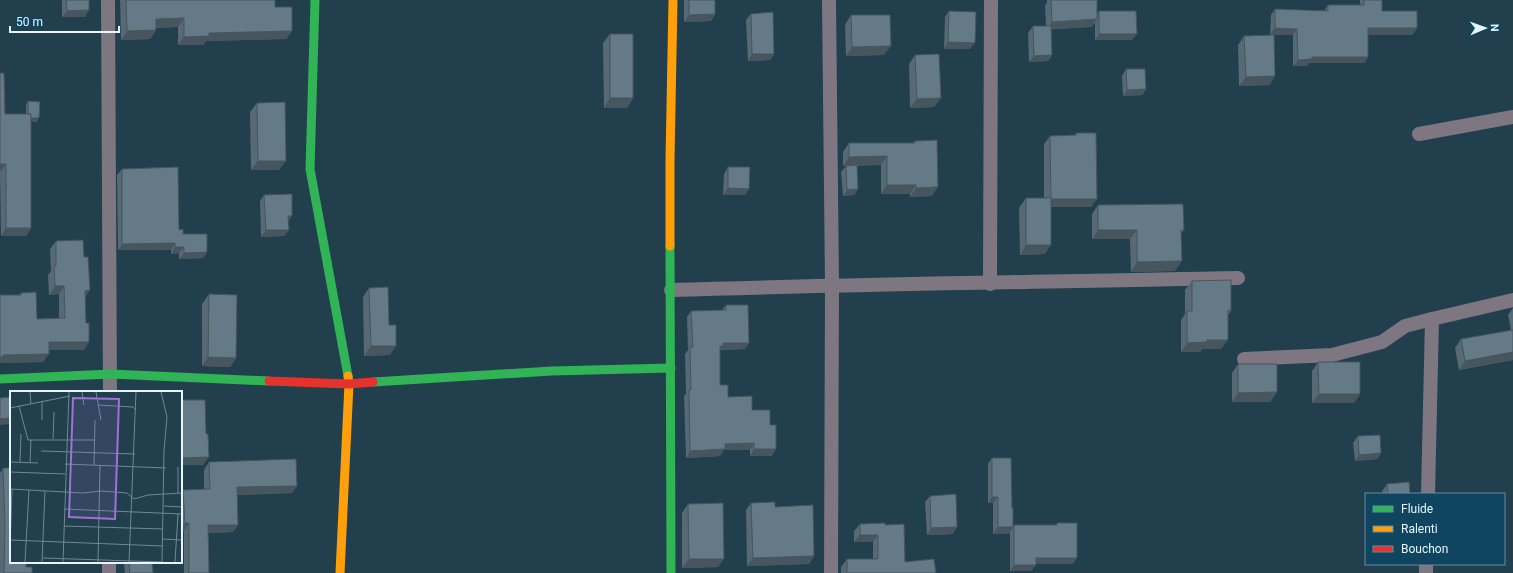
<svg xmlns="http://www.w3.org/2000/svg" width="1513" height="573" font-family="Roboto,sans-serif">
  <rect width="100%" height="100%" fill="#213f4d"/>
  <g fill="none" stroke-linecap="round" stroke-linejoin="round">
    <g stroke="#7e7680" stroke-width="14">
      <path d="M108 0 110 392"/>
      <path d="M829 0 832 285 831 573"/>
      <path d="M1419 134 1513 117"/>
      <path d="M990 284 991 0"/>
      <path d="M671 290C860 284 1049 282 1238 278"/>
      <path d="M1244 359 1332 355 1382 342 1405 326 1432 319 1513 300"/>
      <path d="M1428 494 1432 319"/>
      <path d="M109 573V562"/>
      <path d="M1426 573V564"/>
    </g>
    <g stroke="#30b455" stroke-width="9">
      <path d="M315 0 310 169 348 376"/>
      <path d="M670 246 671 573"/>
      <path d="M0 379 111 374 269 381"/>
      <path d="M373 382 552 371 671 368"/>
    </g>
    <g stroke="#ff9f0a" stroke-width="9">
      <path d="M670 246V160L673 0"/>
      <path d="M340 573 349 384 348 376"/>
    </g>
    <path stroke="#e5322d" stroke-width="9" d="M269 381 349 384 373 382"/>
  </g>
  <g fill="#566974">
    <path d="M62 0H89L85 17H62Z"/>
    <path d="M120 0H275V7L292 31 286 39 206 41 203 45H178V27L156 28V30L150 39 121 40Z"/>
    <path d="M684 0H715V14L711 21 684 22Z"/>
    <path d="M1047 0H1097V14L1099 11 1132 40H1095V23L1091 27 1051 29 1052 55 1048 61 1029 62 1028 33 1033 26H1046L1045 6 1047 3Z"/>
    <path d="M1360 0H1382V11L1417 28 1412 35H1368V57L1364 63H1309L1307 66H1293V35H1270L1271 15 1275 9 1324 11 1328 5H1360Z"/>
    <path d="M949 11 970 49H944L945 17Z"/>
    <path d="M751 14 774 54 770 60 748 61 746 20Z"/>
    <path d="M851 15 884 55 846 56 845 25Z"/>
    <path d="M610 34 633 98 627 108H604L603 43Z"/>
    <path d="M1244 36 1275 76 1269 85 1239 86 1238 45Z"/>
    <path d="M915 55 934 107 910 108 909 64Z"/>
    <path d="M1126 69 1146 89 1142 95 1123 96 1122 76Z"/>
    <path d="M28 101 37 122 31 121V228L26 236H1L0 172 5 114H26V105Z"/>
    <path d="M257 103 279 170H251L250 112Z"/>
    <path d="M1076 133 1091 207H1051L1045 254 1020 255 1019 208 1026 198H1044V144L1050 136 1075 135Z"/>
    <path d="M915 141 932 196 910 197V194H881V165L843 166V152L849 143H913Z"/>
    <path d="M846 166 858 189 854 195 843 196 841 172Z"/>
    <path d="M728 167 745 195H723L724 174Z"/>
    <path d="M122 169 183 234 207 252 203 258 179 259V253L171 254V250H118L117 175Z"/>
    <path d="M264 195 288 222 289 230 284 236 261 237 260 201Z"/>
    <path d="M1098 205 1184 230 1181 233 1175 271 1131 272 1130 239H1092V214Z"/>
    <path d="M56 241 84 257 90 290 85 296 84 350H49L43 362 0 363V295H19L21 293 37 319 59 318V294L49 295 48 275 51 271 50 249Z"/>
    <path d="M1192 281 1231 311 1228 315 1221 349H1202L1200 352H1181V320L1185 314V290Z"/>
    <path d="M369 288 389 325 390 355 364 356 363 297Z"/>
    <path d="M209 294 236 358 230 367 202 366V304Z"/>
    <path d="M726 305 749 343 745 349 720 350V385L728 397 752 410 770 425 772 456H750V450H724L720 456 686 458 684 396 686 394 685 354 688 350 687 317 691 311 722 310Z"/>
    <path d="M1513 308V360L1459 370 1455 348 1461 339 1511 330 1508 315Z"/>
    <path d="M1318 362 1360 394 1354 403H1312V371Z"/>
    <path d="M1238 364 1277 392 1270 402H1232V373Z"/>
    <path d="M1358 436 1381 453 1377 459 1355 461 1353 443Z"/>
    <path d="M992 458 1012 508 1013 526 1014 525H1056L1057 523 1073 564H1036L1031 571H1010V532L1009 534H993V503H988V464Z"/>
    <path d="M209 462 297 486 292 493 237 495 238 525 233 532 208 533 209 573H184V531H181V493L183 490 204 489V470Z"/>
    <path d="M3 468 26 567 32 573H0V473Z"/>
    <path d="M1387 484 1410 494H1383L1382 491Z"/>
    <path d="M930 496 953 534 927 535 925 502Z"/>
    <path d="M751 503 775 507 814 556 809 564 747 566 746 510Z"/>
    <path d="M688 504 718 567 682 568V513Z"/>
    <path d="M860 524 885 525 905 562 936 573H841V567L847 559H873V542H854V531Z"/>
    <path d="M125 562H152L153 573H125L124 564Z"/>
  </g>
  <g fill="#46555e">
    <path d="M89 10 85 17H62L67 11Z"/>
    <path d="M715 14 711 21 684 22 689 15Z"/>
    <path d="M184 18 178 27 150 28 156 19Z"/>
    <path d="M1097 19 1091 27 1046 30 1052 22Z"/>
    <path d="M1275 28 1297 29 1293 35H1270Z"/>
    <path d="M1368 28H1417L1412 35H1364Z"/>
    <path d="M156 30 150 39 121 40 127 31Z"/>
    <path d="M292 31 286 39 206 41 203 45H178L184 37 209 33Z"/>
    <path d="M1099 34H1137L1132 40H1095Z"/>
    <path d="M948 42 975 43 970 49H944Z"/>
    <path d="M891 46 884 55 846 56 852 47Z"/>
    <path d="M752 54H774L770 60 748 61Z"/>
    <path d="M1052 55 1048 61 1029 62 1034 56Z"/>
    <path d="M1312 57H1368L1364 63H1309L1307 66H1293L1298 60Z"/>
    <path d="M1275 76 1269 85 1239 86 1246 77Z"/>
    <path d="M1146 89 1142 95 1123 96 1127 90Z"/>
    <path d="M610 98H633L627 108H604Z"/>
    <path d="M941 98 934 107 910 108 917 99Z"/>
    <path d="M28 118H39L37 122 26 121Z"/>
    <path d="M887 156 881 165 843 166 849 157Z"/>
    <path d="M258 161H286L279 170H251Z"/>
    <path d="M0 164H6L0 172Z"/>
    <path d="M887 185H916L910 194H881Z"/>
    <path d="M938 187 932 196 910 197 916 188Z"/>
    <path d="M728 188 749 189 745 195H723Z"/>
    <path d="M858 189 854 195 843 196 847 190Z"/>
    <path d="M1051 199H1097L1091 207H1045Z"/>
    <path d="M288 216H292L288 222Z"/>
    <path d="M6 228H31L26 236H1Z"/>
    <path d="M266 230H289L284 236 261 237Z"/>
    <path d="M1098 230H1137L1130 239H1092Z"/>
    <path d="M175 243 171 250H118L122 244Z"/>
    <path d="M1026 245H1051L1045 254 1020 255Z"/>
    <path d="M175 247H184L179 253 171 254Z"/>
    <path d="M207 252 203 258 179 259 184 253Z"/>
    <path d="M1182 261 1175 271 1131 272 1137 262Z"/>
    <path d="M55 286H64L59 294 49 295Z"/>
    <path d="M90 290 84 299 85 291Z"/>
    <path d="M1207 340H1228L1221 349H1202L1200 352H1181L1187 343Z"/>
    <path d="M49 342H89L84 350H43Z"/>
    <path d="M723 343H749L745 349 720 350 719 352 720 346Z"/>
    <path d="M371 346H396L390 355 364 356Z"/>
    <path d="M1513 352V360L1459 370 1465 361Z"/>
    <path d="M49 354 43 362 0 363V357L3 355Z"/>
    <path d="M208 357 236 358 230 367 202 366Z"/>
    <path d="M1277 392 1270 402H1232L1238 393Z"/>
    <path d="M1319 394H1360L1354 403H1312Z"/>
    <path d="M11 418V424L0 425V419Z"/>
    <path d="M754 443 750 450H724L720 456 686 458 690 451 725 444Z"/>
    <path d="M754 449H776L772 456H750Z"/>
    <path d="M1381 453 1377 459 1355 461 1359 455Z"/>
    <path d="M209 457 203 465H181V458Z"/>
    <path d="M297 486 292 493 231 495 237 487Z"/>
    <path d="M992 497H998L993 503H988Z"/>
    <path d="M185 523H189L184 531H181V528Z"/>
    <path d="M208 525H238L233 532 203 533Z"/>
    <path d="M957 527 953 534 927 535 931 528Z"/>
    <path d="M998 527H1013L1009 534H993Z"/>
    <path d="M860 535H878L873 542H854Z"/>
    <path d="M814 556 809 564 747 566 753 558Z"/>
    <path d="M1036 558H1077L1073 564H1031Z"/>
    <path d="M689 559H724L718 567 682 568Z"/>
    <path d="M1014 565H1036L1031 571H1010Z"/>
  </g>
  <g fill="#647a87" stroke="#46555e">
    <path d="M66 0H89V10L67 11Z"/>
    <path d="M126 0H275V7H292V31L209 33V36L184 37V18L156 19V30L127 31Z"/>
    <path d="M689 0H715V14L689 15Z"/>
    <path d="M1051 0H1097V19L1052 22Z"/>
    <path d="M1364 0H1382V11H1417V28H1368V57H1312V59L1298 60 1297 29 1275 28V9L1328 11V5H1364Z"/>
    <path d="M949 11 976 12 975 43 948 42Z"/>
    <path d="M1099 11H1136L1137 34H1099Z"/>
    <path d="M773 12 774 54H752L751 14Z"/>
    <path d="M851 15H890L891 46 852 47Z"/>
    <path d="M1033 26H1051L1052 55 1034 56Z"/>
    <rect x="610" y="34" width="23" height="64"/>
    <path d="M1274 35 1275 76 1246 77 1244 36Z"/>
    <path d="M939 54 941 98 917 99 915 55Z"/>
    <path d="M1126 69H1145L1146 89 1127 90Z"/>
    <path d="M0 73H4L5 114H31V228H6V164H0Z"/>
    <path d="M28 101 40 102 39 118H31V114H28Z"/>
    <path d="M285 102 286 161H258L257 103Z"/>
    <path d="M1076 133H1096L1097 199H1051L1050 136 1076 135Z"/>
    <path d="M937 140 938 187 916 188V185H887V156L849 157V143H915V141Z"/>
    <path d="M857 165 858 189 847 190 846 166Z"/>
    <path d="M178 167 179 230 183 229V234H207V252L184 253V247H175V243L122 244V169Z"/>
    <path d="M728 167H750L749 189 728 188Z"/>
    <path d="M292 194V216H288L289 230H266L264 195Z"/>
    <rect x="1026" y="198" width="25" height="47"/>
    <path d="M1183 204 1184 230H1181L1182 261 1137 262V230H1098V205Z"/>
    <path d="M83 240 84 257H88L90 290 85 291 86 323H89V342H49V354L3 355V357H0V295H21V293L36 292 37 319 65 318 64 286H55L54 266H56V241Z"/>
    <path d="M1231 280V311L1228 310V340H1207V342L1187 343V311H1192V281Z"/>
    <path d="M388 287 389 325H396V346H371L369 288Z"/>
    <path d="M209 294 237 295 236 358 208 357Z"/>
    <path d="M726 305H748L749 343H723V346H720V385H728V397L752 396V410H770V425H776V449H754V443L725 444V449L690 451 689 390H691L690 347H693L691 311 726 310Z"/>
    <path d="M1513 330V352L1465 361 1461 339Z"/>
    <path d="M1318 362H1360V394H1319Z"/>
    <path d="M1238 364H1277V392L1238 393Z"/>
    <path d="M11 397V418L0 419V398Z"/>
    <path d="M181 400H205L206 434H208L209 457 181 458Z"/>
    <path d="M1380 435 1381 453 1359 455 1358 436Z"/>
    <path d="M992 458H1011L1012 508H1013V527H998V497H992Z"/>
    <path d="M296 459 297 486 237 487 238 525H208L209 573H189V523H185L183 490 210 489 209 462Z"/>
    <path d="M3 468H11V562H26V567H32V573H4L5 524Z"/>
    <path d="M1409 482 1410 494H1388L1387 484Z"/>
    <path d="M956 494 957 527 931 528 930 496Z"/>
    <path d="M775 502V507L813 505 814 556 753 558 751 503Z"/>
    <path d="M723 503 724 559H689L688 504Z"/>
    <path d="M885 523V525L904 524 905 562 934 559 936 573H847V559H878V535H860V524Z"/>
    <path d="M1057 523H1077V558H1036V565H1014V525H1057Z"/>
    <path d="M129 562H152L153 573H130Z"/>
  </g>
  <g transform="translate(10 391)">
    <rect width="172" height="172" fill="#213f4d"/>
    <path fill="none" stroke="#708894" stroke-width="1" d="M20 1 21 13M72 1 74 14M86 1 91 29M151 1 157 26 154 60 152 171M88 14 123 16 126 19M9 15 18 49H84M0 17 60 5M32 29V11M0 35V83M43 48 44 21M31 60 125 63M1 71 28 72M10 71 11 43M20 72 21 49M55 73 156 77M84 74 85 29M0 81 55 83M0 98 73 102 91 100 117 102 124 108 138 104 172 102M168 102V76M154 115 172 116M54 118 172 123M54 135 153 138M153 148 172 149M0 149 153 155M0 158 2 98M33 167 152 171M15 171 19 99M32 171 35 100M53 171 59 1M88 171 90 74M119 171 126 1M165 171 168 123"/>
    <path fill="#a072d5" fill-opacity="0.15" stroke="#a072d5" stroke-width="2" d="M63 7 109 8 105 128 59 126Z"/>
    <rect width="172" height="172" fill="none" stroke="#e6f5ff" stroke-width="2"/>
  </g>
  <rect x="1365" y="493" width="140" height="72" fill="#0f455f" stroke="#658b9f"/>
  <rect x="1373" y="506" width="20" height="6" fill="#30b455" stroke="#658b9f"/>
  <text x="1401" y="513" font-size="12" fill="#e6f5ff">Fluide</text>
  <rect x="1373" y="526" width="20" height="6" fill="#ff9f0a" stroke="#658b9f"/>
  <text x="1401" y="533" font-size="12" fill="#e6f5ff">Ralenti</text>
  <rect x="1373" y="546" width="20" height="6" fill="#e5322d" stroke="#658b9f"/>
  <text x="1401" y="553" font-size="12" fill="#e6f5ff">Bouchon</text>
  <g transform="translate(1485 28) rotate(88)" stroke="#0f455f" stroke-width="3" paint-order="stroke">
  <path d="M0-3L7 15L0 10L-7 15Z" fill="#e6f5ff"/>
  <text y="-6" font-size="11" font-weight="bold" text-anchor="middle" fill="#e6f5ff">N</text>
  </g>
  <path d="M10 26v6h109v-6" fill="none" stroke="#e6f5ff" stroke-width="2"/>
  <text x="16" y="26" font-size="12" fill="#e6f5ff" stroke="#0f455f" stroke-width="3" paint-order="stroke">50 m</text>
</svg>
